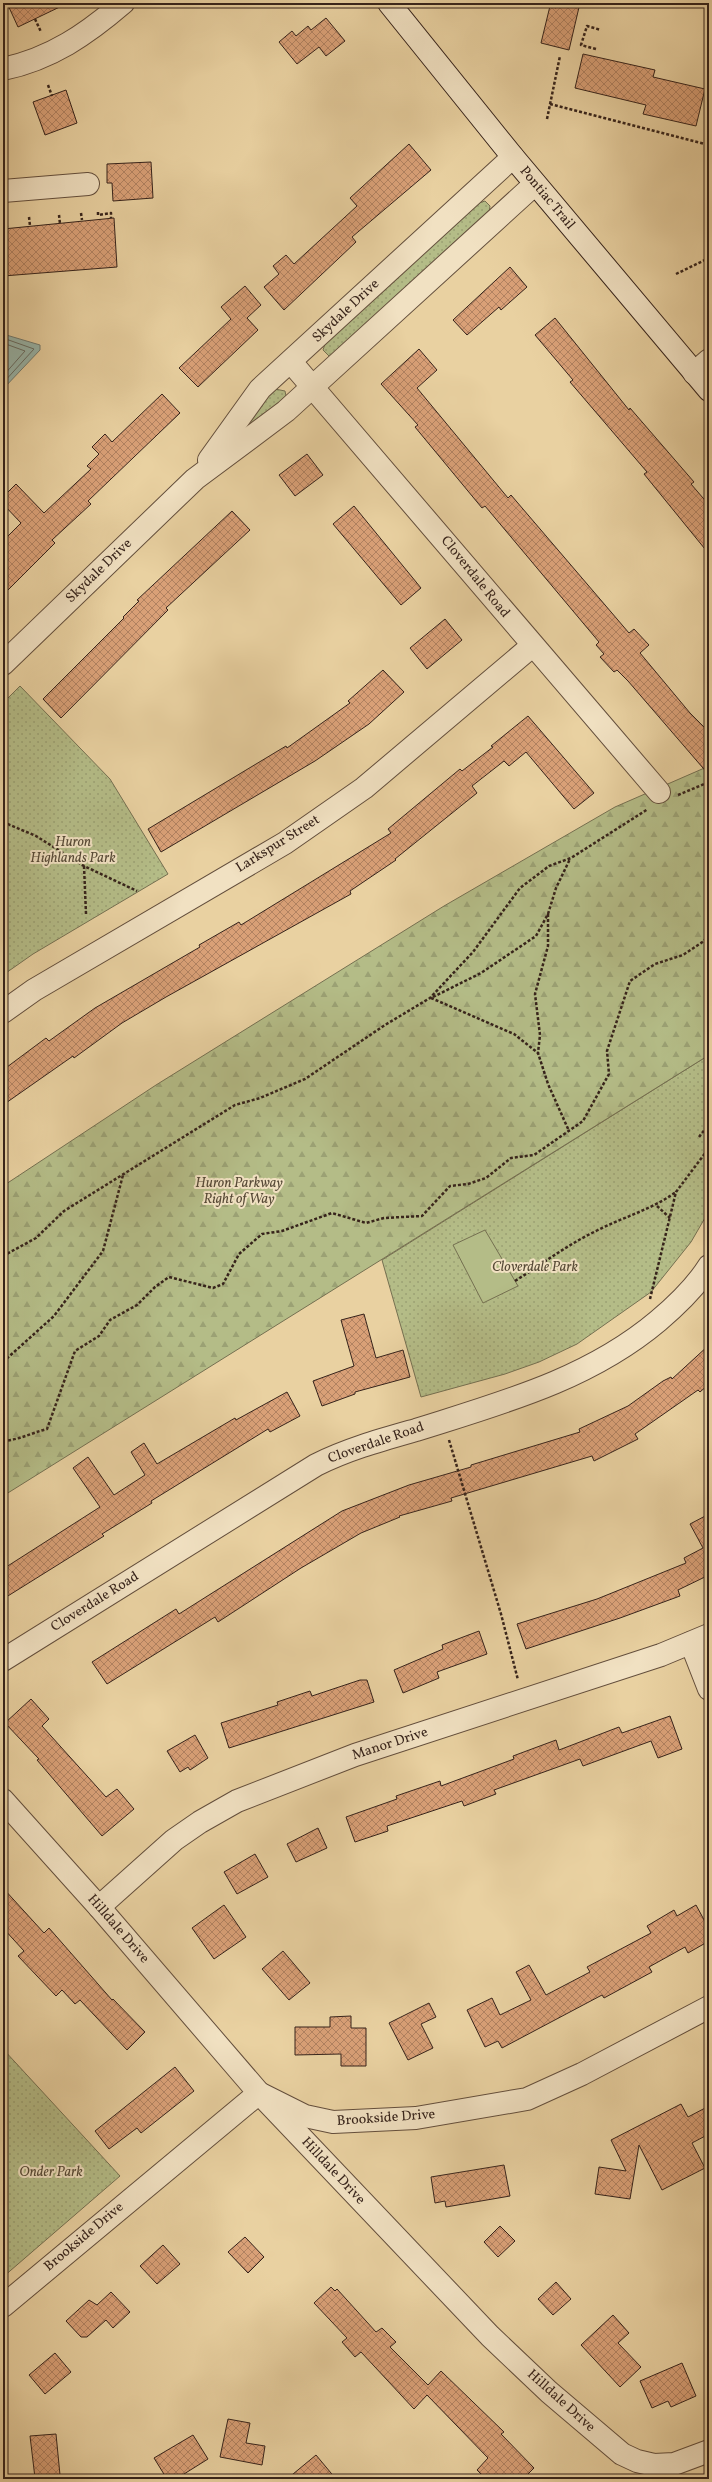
<svg xmlns="http://www.w3.org/2000/svg" width="712" height="2482" font-family="Vollkorn,serif">
  <defs>
    <pattern id="green-dots" width="8" height="8" patternUnits="userSpaceOnUse"><rect width="8" height="8" fill="#b4bc87"/><path d="M2 2h.1M6 6h.1" fill="none" stroke="#9ba174" stroke-width="1.8" stroke-linecap="round"/></pattern>
    <pattern id="forest-firs" width="22" height="20" patternUnits="userSpaceOnUse"><rect width="22" height="20" fill="#b4bc87"/><path d="M5 1l3.5 6h-7zM16 11l3.5 6h-7z" fill="#9ba174"/></pattern>
    <pattern id="building-cross-hatch" width="8" height="8" patternUnits="userSpaceOnUse"><rect width="8" height="8" fill="#d9a077"/><path d="M0 0l8 8M0 8l8-8" fill="none" stroke="#b18261"/></pattern>
  </defs>
  <rect width="100%" height="100%" fill="#e9d1a1"/>
  <filter id="stains"><feTurbulence type="fractalNoise" baseFrequency=".005" numOctaves="4"/><feColorMatrix values="0 0 0 0 .2 0 0 0 0 .09 0 0 0 0 .02 0 0 0 .5 -.17"/></filter>
  <radialGradient id="worn" r=".72"><stop offset=".6" stop-color="#630" stop-opacity="0"/><stop offset="1" stop-color="#630" stop-opacity=".3"/></radialGradient>
  <g fill="url(#green-dots)" stroke="#757051">
    <path d="M485 201 490 206 489 213 330 357 323 350 325 344 479 203Z"/>
    <path d="M275 389 285 391 286 396 248 429 243 424Z"/>
    <path d="M20 686 110 779 168 874 33 954 3 975V703Z"/>
    <path d="M709 1055V1211L691 1242 651 1292 577 1344 539 1362 505 1374 421 1397 382 1260Z"/>
    <path d="M3 2049 120 2176 3 2277Z"/>
  </g>
  <path fill="url(#forest-firs)" stroke="#757051" d="M709 766V1055L3 1496V1186L156 1085 444 906 615 807Z"/>
  <path fill="#b4bc87" stroke="#757051" d="M485 1230 518 1286 483 1303 453 1245Z"/>
  <path fill="#98b6ab" stroke="#717b71" d="M3 334 40 345V350L3 389Z"/>
  <g fill="none" stroke-linecap="round" stroke-linejoin="round">
    <g stroke="#676c63" stroke-width="1">
      <path d="M3 338 34 349 3 383"/>
      <path d="M3 343 25 351 3 376"/>
    </g>
  </g>
  <g fill="url(#building-cross-hatch)" stroke="#36231b">
    <path d="M7 3H68L18 27Z"/>
    <path d="M557 3H580L569 50 541 43 550 6 556 8Z"/>
    <path d="M326 18 345 41 326 56 319 47 297 64 279 42 292 31 296 36 308 26 311 30Z"/>
    <path d="M583 54 655 70 653 77 705 89 696 126 643 114 646 105 575 88Z"/>
    <path d="M66 90 77 123 45 135 33 102Z"/>
    <path d="M409 144 431 170 352 237 356 242 284 310 264 287 279 274 273 266 286 255 294 264 357 206 350 198Z"/>
    <path d="M151 162 153 198 113 201 112 183H107V164Z"/>
    <path d="M114 218 117 267 3 276V229Z"/>
    <path d="M510 267 527 287 501 310 499 307 467 335 453 320Z"/>
    <path d="M245 286 261 305 247 318 258 330 198 387 179 368 231 319 221 307Z"/>
    <path d="M555 318 629 410 630 408 694 482 691 484 709 505V554L644 474 647 472 570 382 573 380 535 335Z"/>
    <path d="M419 349 437 370 417 388 508 498 511 495 629 633 634 629 649 645 640 653 690 713 709 732V775L628 681 617 670 614 672 600 657 604 654 596 645 599 642 485 506 482 508 415 427 418 425 381 384Z"/>
    <path d="M162 394 180 413 88 501 91 504 52 540 55 543 3 595V541L21 523 3 504V497L16 484 44 513 91 469 87 466 99 454 92 447 105 434 112 442Z"/>
    <path d="M307 454 323 475 295 496 279 475Z"/>
    <path d="M354 506 421 588 401 605 333 524Z"/>
    <path d="M232 511 250 530 166 608 168 610 61 718 43 699 124 618 123 617 139 601 137 600Z"/>
    <path d="M445 619 462 640 427 669 410 648Z"/>
    <path d="M383 670 404 692 369 724 315 761 161 852 148 829 286 746 287 748 350 703 348 701Z"/>
    <path d="M528 716 594 793 574 809 526 752 509 766 504 761 472 786 477 793 395 859 396 860 350 891 351 894 166 997 122 1023 74 1058 73 1056 3 1105V1070L46 1038 49 1041 95 1008 200 947 199 945 239 922 241 925 391 833 388 829 460 769 462 771 493 747 491 746Z"/>
    <path d="M364 1314 376 1358 403 1350 410 1377 355 1392V1394L322 1406 313 1381 354 1366 341 1320Z"/>
    <path d="M709 1345V1384L700 1392 698 1390 635 1434 638 1439 594 1461 592 1456 451 1498 452 1501 399 1516 400 1517 361 1533 301 1568 218 1622 215 1617 107 1684 92 1662 176 1609 179 1614 342 1511 409 1485 471 1467V1465L580 1432 579 1429 628 1406 663 1381 671 1377 672 1379Z"/>
    <path d="M287 1392 300 1416 270 1432 268 1429 151 1501 152 1503 102 1534 104 1536 3 1599V1569L100 1507 73 1468 88 1457 114 1495 145 1475 131 1452 144 1443 157 1464 235 1418 236 1420Z"/>
    <path d="M709 1514V1575L678 1590 680 1596 620 1618 526 1649 517 1624 597 1599 686 1563 684 1558 703 1548 690 1524Z"/>
    <path d="M479 1631 487 1654 437 1672 439 1678 403 1693 394 1670 443 1649 442 1645Z"/>
    <path d="M360 1680H367L374 1702 229 1748 221 1723 278 1705 277 1702 310 1691 312 1696Z"/>
    <path d="M31 1699 49 1719 42 1726 106 1797 117 1789 134 1809 102 1836 37 1760 39 1759 5 1723Z"/>
    <path d="M670 1716 682 1749 658 1758 651 1741 583 1766 580 1759 494 1790 496 1794 464 1806 462 1801 387 1826 388 1831 355 1842 346 1817 397 1799 396 1796 440 1781 441 1786 514 1759 513 1756 556 1740 559 1750 619 1727 622 1733Z"/>
    <path d="M195 1735 208 1758 190 1770 188 1767 180 1772 167 1751Z"/>
    <path d="M318 1828 327 1848 296 1862 287 1844Z"/>
    <path d="M255 1854 268 1877 237 1894 224 1872Z"/>
    <path d="M3 1888 44 1933 49 1928 112 2000 113 1999 145 2032 127 2050 80 2000 75 2004 62 1990 56 1996 18 1956 24 1951 3 1928Z"/>
    <path d="M224 1905 246 1937 214 1959 192 1928Z"/>
    <path d="M696 1905 709 1929V1941L688 1953 685 1947 649 1967 652 1972 604 1998 602 1995 502 2048 498 2041 485 2047 467 2010 492 1998 500 2015 531 2000 516 1972 529 1965 546 1995 590 1972 587 1967 651 1933 647 1926 674 1910 677 1916Z"/>
    <path d="M283 1951 310 1983 289 2000 262 1969Z"/>
    <path d="M429 2003 436 2017 421 2024 433 2048 408 2060 389 2023Z"/>
    <path d="M351 2016V2028H366V2066H341V2054L295 2055V2027H330V2017Z"/>
    <path d="M175 2067 194 2091 141 2133 137 2128 109 2149 95 2131Z"/>
    <path d="M681 2104 688 2117 709 2106V2134L692 2143 705 2168 662 2190 639 2145 630 2199 595 2194 599 2167 626 2171 611 2140Z"/>
    <path d="M504 2165 510 2196 446 2207 445 2201 435 2203 431 2177Z"/>
    <path d="M500 2226 515 2241 498 2257 484 2242Z"/>
    <path d="M245 2237 264 2257 248 2273 228 2252Z"/>
    <path d="M163 2245 180 2264 157 2284 140 2266Z"/>
    <path d="M556 2282 571 2299 553 2315 538 2299Z"/>
    <path d="M331 2287 335 2291 337 2289 376 2332 382 2328 396 2342 390 2347 428 2385 441 2371 504 2432 501 2434 534 2468 523 2479H486L477 2470 488 2458 427 2395 414 2409 361 2352 355 2357 342 2342 347 2338 314 2303Z"/>
    <path d="M111 2292 130 2312 113 2328 106 2320 87 2337H81L66 2321 89 2300 97 2305Z"/>
    <path d="M613 2315 629 2333 618 2343 641 2367 620 2387 581 2345Z"/>
    <path d="M55 2353 71 2372 45 2394 29 2375Z"/>
    <path d="M682 2363 696 2396 671 2407 668 2401 652 2408 640 2381Z"/>
    <path d="M228 2419 250 2423 246 2443 265 2446 262 2465 220 2457Z"/>
    <path d="M56 2434 60 2475 35 2478 30 2436Z"/>
    <path d="M193 2435 208 2459 176 2479H167L154 2458Z"/>
    <path d="M316 2455 336 2479H287Z"/>
  </g>
  <g fill="none" stroke-linecap="round" stroke-linejoin="round">
    <defs>
      <g id="street">
        <path d="M3 69C51 59 87 34 123 3"/>
        <path d="M3 191 88 184"/>
        <path d="M291 362 659 792"/>
        <path d="M694 373 709 360"/>
        <path d="M209 460 260 389 513 157"/>
        <path d="M3 664 195 479 286 411 535 184"/>
        <path d="M3 1012 34 990 285 843 364 788 532 646"/>
        <path d="M691 1643 709 1689"/>
        <path d="M3 1660 316 1465C348 1449 381 1440 416 1430 501 1403 588 1380 658 1321 677 1305 695 1288 709 1266"/>
        <path d="M3 1800 99 1907 259 2093 490 2336 549 2392 622 2454 637 2461 654 2465 674 2464 709 2451"/>
        <path d="M99 1907 174 1840 200 1822 237 1801 355 1755 661 1655 709 1635"/>
        <path d="M3 2306 259 2093 305 2116 333 2122 416 2118 527 2099 582 2074 709 2007"/>
      </g>
      <path id="secondary" d="M389 3 513 157 709 390"/>
    </defs>
    <use href="#street" stroke="#634e3c" stroke-width="24"/>
    <use href="#secondary" stroke="#36231b" stroke-width="24"/>
    <g stroke="#36231b" stroke-width="2.5" stroke-dasharray="3 2" stroke-linecap="butt">
      <path d="M35 19 41 32"/>
      <path d="M596 49 581 45 587 26 601 30"/>
      <path d="M48 85 52 96"/>
      <path d="M550 104 709 145"/>
      <path d="M547 119 560 56"/>
      <path d="M98 212V215L111 213V218"/>
      <path d="M81 213 82 220"/>
      <path d="M59 215 60 224"/>
      <path d="M29 217 30 226"/>
      <path d="M6 219 7 227"/>
      <path d="M676 274 709 258"/>
      <path d="M678 795 709 782"/>
      <path d="M3 822 36 836 84 866 137 891"/>
      <path d="M84 866 86 914"/>
      <path d="M548 914V946L535 994 540 1035 538 1053 548 1084 569 1131"/>
      <path d="M433 997 481 973 536 936 548 914 556 888 570 859"/>
      <path d="M431 998 514 1034 538 1053"/>
      <path d="M699 1137 709 1124"/>
      <path d="M657 1206 670 1218"/>
      <path d="M3 1256 36 1238 64 1211 235 1105 260 1098 305 1079 385 1025 430 998 473 952 520 888 549 866 571 858 648 809"/>
      <path d="M515 1281C542 1264 567 1245 596 1231 623 1217 651 1210 676 1192"/>
      <path d="M650 1299 676 1192 709 1148"/>
      <path d="M3 1362 54 1316 103 1251 123 1175"/>
      <path d="M449 1440 501 1614 518 1680"/>
      <path d="M3 1441C19 1440 31 1433 47 1429L75 1351 99 1336 110 1320 137 1305 155 1287 169 1277 213 1288 223 1284 239 1254 262 1234 282 1231 332 1213 366 1223 384 1218 422 1216 450 1186 468 1184 486 1178 511 1158 534 1155 583 1121 609 1074 607 1051 630 981 655 964 683 955 704 941 709 933"/>
    </g>
    <use href="#street" stroke="#f1e1c2" stroke-width="22"/>
    <use href="#secondary" stroke="#f1e1c2" stroke-width="22"/>
  </g>
  <g text-anchor="middle" dominant-baseline="central" stroke-width="4" stroke-linejoin="round" paint-order="stroke">
    <g font-size="14" fill="#36231b" stroke="#f1e1c2">
      <text transform="translate(547 198) rotate(50)">Pontiac Trail</text>
      <text transform="translate(346 311) rotate(-43)">Skydale Drive</text>
      <text transform="translate(99 571) rotate(-44)">Skydale Drive</text>
      <text transform="translate(475 577) rotate(51)">Cloverdale Road</text>
      <text transform="translate(278 844) rotate(-32)">Larkspur Street</text>
      <text transform="translate(376 1443) rotate(-19)">Cloverdale Road</text>
      <text transform="translate(95 1602) rotate(-32)">Cloverdale Road</text>
      <text transform="translate(390 1744) rotate(-18)">Manor Drive</text>
      <text transform="translate(118 1929) rotate(49)">Hilldale Drive</text>
      <text transform="translate(386 2118) rotate(-4)">Brookside Drive</text>
      <text transform="translate(333 2171) rotate(47)">Hilldale Drive</text>
      <text transform="translate(84 2237) rotate(-40)">Brookside Drive</text>
      <text transform="translate(561 2401) rotate(42)">Hilldale Drive</text>
    </g>
    <g font-size="14" font-style="italic" fill="#564936" stroke="#f1e1c2">
      <text x="73" y="842">Huron<tspan x="73" dy="16">Highlands Park</tspan></text>
      <text x="239" y="1183">Huron Parkway<tspan x="239" dy="16">Right of Way</tspan></text>
      <text x="535" y="1267">Cloverdale Park</text>
      <text x="51" y="2172">Onder Park</text>
    </g>
  </g>
  <rect width="712" height="2482" fill="none" stroke="#e9d1a1" stroke-width="16"/>
  <rect x="4" y="4" width="704" height="2474" fill="none" stroke="#36231b" stroke-width="2"/>
  <rect x="8" y="8" width="696" height="2466" fill="none" stroke="#36231b"/>
  <rect width="100%" height="100%" filter="url(#stains)"/>
  <rect width="100%" height="100%" fill="url(#worn)"/>
</svg>
